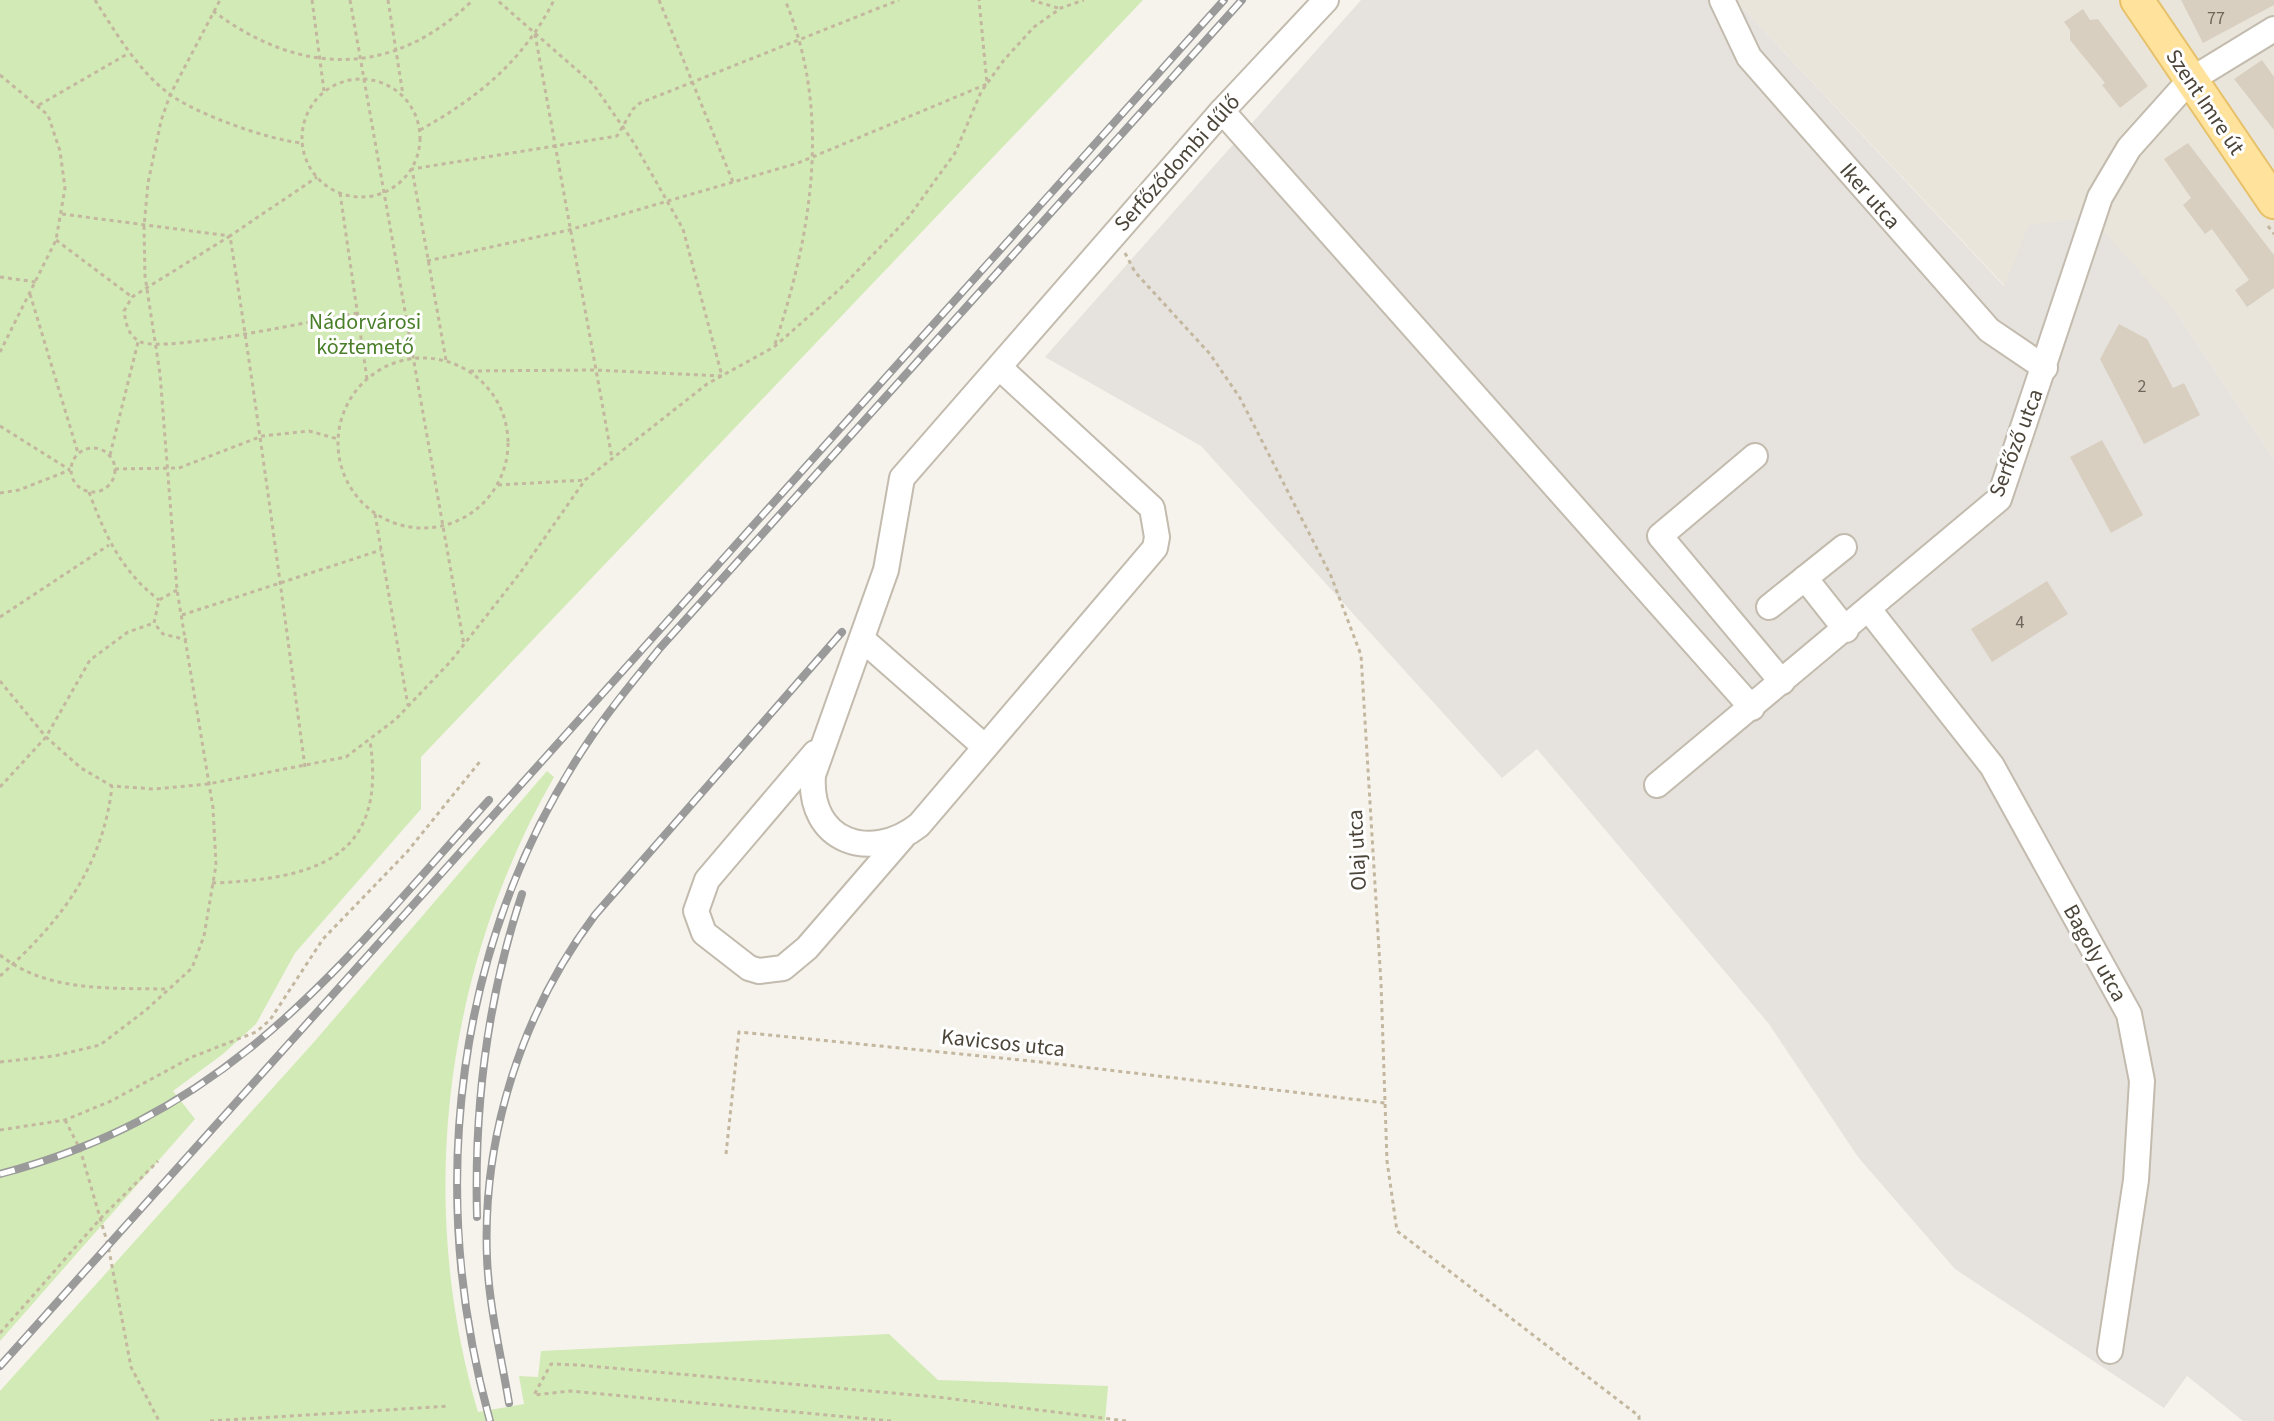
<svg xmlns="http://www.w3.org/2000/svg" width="2274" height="1421" font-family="'Source Sans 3',sans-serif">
  <rect width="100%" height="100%" fill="#f6f3ec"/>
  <path fill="#eae5da" d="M1735 0H2274V459L2176 312 2005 286Z"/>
  <path fill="#e6e2dd" d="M1361 0H1735L2004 286 2029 225 2091 217 2176 312 2274 459V1421H2243L2187 1376 2164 1408 1955 1269 1858 1157 1769 1024 1537 749 1502 778 1201 446 1045 357Z"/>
  <g fill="#d2eab5">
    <path d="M0 0H1143L421 757V809L295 953 256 1024 223 1054 173 1091 195 1119 0 1341Z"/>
    <path d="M547 771 554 777C445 968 415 1200 478 1412L524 1404 519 1376 538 1377 541 1351 889 1334 938 1380 1108 1386 1105 1421H0V1391L314 1042Z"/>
  </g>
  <g fill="#d8cfc1">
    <path d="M2181 0H2274V5L2203 43Z"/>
    <path d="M2083 9 2090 20 2098 19 2148 86 2120 108 2102 85 2105 83 2070 40V30L2064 22Z"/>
    <path d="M2262 60 2274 77V130L2234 79Z"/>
    <path d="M2188 143 2274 255V288L2247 307 2235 290 2249 280 2212 229 2205 234 2183 205 2191 198 2164 159Z"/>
    <path d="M2119 324 2147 339 2173 388 2184 383 2200 415 2144 444 2100 359Z"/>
    <path d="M2102 440 2143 515 2111 533 2070 457Z"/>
    <path d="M2047 581 2068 614 1992 662 1971 629Z"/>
  </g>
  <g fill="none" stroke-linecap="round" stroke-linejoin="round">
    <defs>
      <g id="minor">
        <path d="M1722 0 1749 57 1989 330 2045 368"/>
        <path d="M1222 111 1752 708"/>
        <path d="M1000 368 1152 508 1157 537 1155 548 919 825C871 863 808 842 813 775L886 570 902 478 1222 111 1326 0"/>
        <path d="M1755 456 1660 536 1782 682"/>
        <path d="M1805 578 1846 630"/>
        <path d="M1769 607 1844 547"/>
        <path d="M1870 611 1992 766 2129 1014 2142 1081 2136 1180 2110 1351"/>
        <path d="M862 639 985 747"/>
        <path d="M815 753 707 880 696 911 704 933 749 968 759 971 783 968 807 948 903 837"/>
        <path d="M1657 785 1999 499 2100 197 2129 148 2189 81 2274 29"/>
      </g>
      <path id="major" d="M2137 0 2274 202"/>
    </defs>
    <use href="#minor" stroke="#c2bbae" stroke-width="28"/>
    <use href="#major" stroke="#e6c16a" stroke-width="36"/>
    <g stroke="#c4b79f" stroke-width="3" stroke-dasharray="4 4" stroke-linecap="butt">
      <path d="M95 0C116 33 137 69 168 93 195 114 269 140 302 143"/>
      <path d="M312 0 324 91"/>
      <path d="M350 0 464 645"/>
      <path d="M388 0 403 95"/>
      <path d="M659 0 733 182"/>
      <path d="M1031 0 1058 8"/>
      <path d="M213 11C300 76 392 79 473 0"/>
      <path d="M535 34 612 458"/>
      <path d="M0 75 48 115 60 151 65 188 56 240 0 352"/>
      <circle cx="361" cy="138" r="59"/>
      <path d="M39 105 129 53"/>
      <path d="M420 130C478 98 524 60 554 0"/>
      <path d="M340 193 367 379"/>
      <path d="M62 214 230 236 317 177"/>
      <path d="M2268 226 2274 234"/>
      <path d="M56 240 132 297"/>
      <path d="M1125 253 1135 272 1210 354 1240 398 1331 576 1361 655 1381 983 1387 1161 1397 1231 1639 1416V1421"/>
      <path d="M427 261 569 230 798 163 987 84 979 0"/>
      <path d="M0 277 36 282"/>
      <path d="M30 294 78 453"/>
      <path d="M775 344C812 232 832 112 785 0"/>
      <circle cx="423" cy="443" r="85"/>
      <path d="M446 360 412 169 617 136 633 109 640 103 899 0"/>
      <path d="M470 371 595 370 722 376 683 229 634 143 593 84 497 0"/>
      <path d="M0 426 70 470"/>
      <circle cx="93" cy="470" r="22"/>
      <path d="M110 455 138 342"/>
      <path d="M115 469 179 468 262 436 309 431 338 439"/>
      <path d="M498 485 585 480"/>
      <path d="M89 492C105 535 121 571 159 600"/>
      <path d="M0 493 19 490 70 470"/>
      <path d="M375 514 408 706"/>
      <path d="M177 590 159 600 154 623 163 634 187 640"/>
      <path d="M182 615 381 550"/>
      <path d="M0 617 109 545"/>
      <path d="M0 681 46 737 81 768 112 786 154 789 208 784 346 757 396 719 451 661 520 573 585 480 707 384 774 347 841 288 908 218 955 153 981 92 1004 60 1034 27 1061 8 1084 0"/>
      <path d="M305 767C281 590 258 412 230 236L132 297 124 311C126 324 128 336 141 342 167 353 322 319 358 313"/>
      <path d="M0 787 46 737 90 660 128 632 154 623"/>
      <path d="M212 883C313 879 388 860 370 741"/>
      <path d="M0 955C46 992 109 988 165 989"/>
      <path d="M0 976C59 923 103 868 112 786"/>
      <path d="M0 1062 54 1056 100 1045 146 1010 192 968 204 936 216 865 213 808 177 590 160 374 145 276 144 227 148 183 161 121 170 95 220 0"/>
      <path d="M65 1120 80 1149 108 1245 131 1367 159 1421"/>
      <path d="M0 1130 65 1120 111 1101 192 1057 256 1032 270 1020 323 939 407 852 482 759"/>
      <path d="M726 1154 739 1032 1041 1062 1385 1103"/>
      <path d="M0 1333 101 1218 158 1161"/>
      <path d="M210 1421 449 1406"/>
      <path d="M891 1421 570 1391 534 1395 551 1364 578 1365 937 1397 1126 1421"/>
    </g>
    <use href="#minor" stroke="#fff" stroke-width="24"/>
    <use href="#major" stroke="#ffe39c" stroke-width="32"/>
    <defs>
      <g id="rail">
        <path d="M0 1174C232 1113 337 969 489 800"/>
        <path d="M477 1217C474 1106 487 999 522 894"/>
        <path d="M0 1366 1224 0"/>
        <path d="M509 1403C501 1355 489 1307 487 1258 482 1136 522 1012 595 915L842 632"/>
        <path d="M490 1421C426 1190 454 940 590 739 611 707 636 678 660 648L1242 0"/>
      </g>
    </defs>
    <use href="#rail" stroke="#9a9a9a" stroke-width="8"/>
    <use href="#rail" stroke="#fff" stroke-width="5" stroke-dasharray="15" stroke-linecap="butt"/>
  </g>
  <g text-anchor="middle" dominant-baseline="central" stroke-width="6" stroke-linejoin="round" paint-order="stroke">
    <g font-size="18" fill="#6e675b">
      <text x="2216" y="18">77</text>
      <text x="2142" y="386">2</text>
      <text x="2020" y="622">4</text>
    </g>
    <g font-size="22" fill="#4b4439" stroke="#fff">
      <text transform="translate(2205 102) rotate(56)">Szent Imre út</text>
      <text transform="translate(1177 163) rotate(-48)">Serfőződombi dűlő</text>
      <text transform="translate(1870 196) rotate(49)">Iker utca</text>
      <text transform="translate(2016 443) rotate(-69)">Serfőző utca</text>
      <text transform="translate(1357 850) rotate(-93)">Olaj utca</text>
      <text transform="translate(2095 953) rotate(61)">Bagoly utca</text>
      <text transform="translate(1003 1043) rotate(6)">Kavicsos utca</text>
    </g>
    <g font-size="22" fill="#4a7f2a" stroke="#fff">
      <text x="365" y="322">Nádorvárosi<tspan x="365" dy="25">köztemető</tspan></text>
    </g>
  </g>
</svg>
